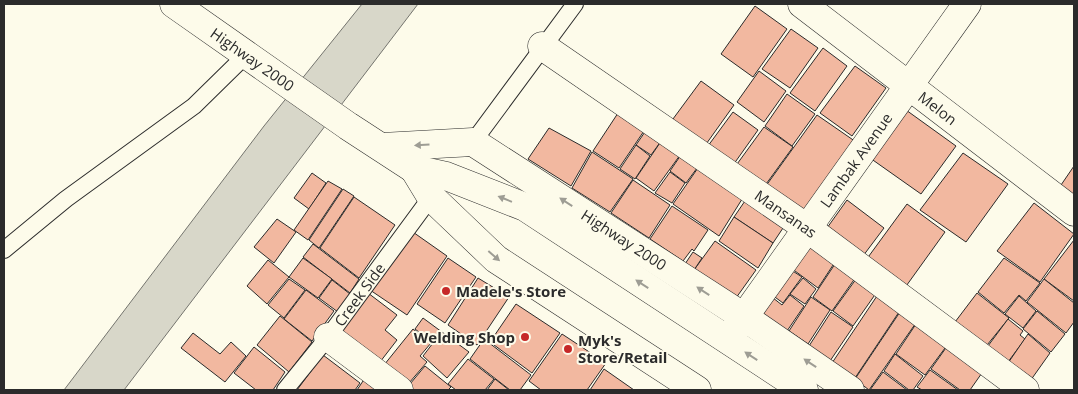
<svg xmlns="http://www.w3.org/2000/svg" width="1078" height="394" font-family="'Open Sans',sans-serif">
  <rect width="100%" height="100%" fill="#fdfbea"/>
  <path fill="#d8d7c9" stroke="#74746e" d="M362 4H418L124 390H64L264 126Z"/>
  <g fill="#f2b8a0" stroke="#2b2b2b">
    <path d="M755 6 787 29 753 77 721 54Z"/>
    <path d="M791 29 818 48 790 88 762 69Z"/>
    <path d="M823 48 847 66 815 111 790 93Z"/>
    <path d="M855 66 886 88 852 136 820 113Z"/>
    <path d="M759 71 786 91 764 122 737 102Z"/>
    <path d="M701 81 734 105 704 147 670 123Z"/>
    <path d="M787 94 815 114 792 146 765 126Z"/>
    <path d="M620 110 648 125 619 168 593 151Z"/>
    <path d="M906 110 956 146 921 194 870 158Z"/>
    <path d="M733 112 758 130 731 168 705 150Z"/>
    <path d="M817 115 859 144 805 220 763 190Z"/>
    <path d="M649 126 664 137 651 155 636 145Z"/>
    <path d="M764 127 793 147 761 191 732 171Z"/>
    <path d="M549 128 591 151 571 186 528 159Z"/>
    <path d="M664 137 683 151 654 191 636 178Z"/>
    <path d="M636 145 650 156 635 179 620 169Z"/>
    <path d="M592 152 633 179 610 212 572 188Z"/>
    <path d="M683 152 700 164 686 183 670 171Z"/>
    <path d="M963 153 1008 184 966 242 920 210Z"/>
    <path d="M700 165 744 196 719 236 673 204Z"/>
    <path d="M1074 166V196L1061 185Z"/>
    <path d="M670 172 685 183 672 203 655 193Z"/>
    <path d="M312 173 326 183 309 209 294 198Z"/>
    <path d="M633 180 670 205 649 238 611 213Z"/>
    <path d="M328 181 342 189 308 240 294 230Z"/>
    <path d="M343 189 354 196 319 248 309 240Z"/>
    <path d="M354 197 395 225 359 278 320 248Z"/>
    <path d="M747 198 785 225 773 243 734 217Z"/>
    <path d="M847 200 884 228 863 256 827 228Z"/>
    <path d="M1034 203 1074 234 1040 282 997 251Z"/>
    <path d="M907 204 945 232 904 289 866 260Z"/>
    <path d="M672 206 708 230 694 251 692 249 683 261 650 239Z"/>
    <path d="M734 217 773 243 758 268 719 241Z"/>
    <path d="M277 219 296 232 274 263 254 247Z"/>
    <path d="M410 230 447 256 407 315 370 290Z"/>
    <path d="M1074 240V301L1044 279Z"/>
    <path d="M715 241 756 270 736 298 694 270Z"/>
    <path d="M810 243 835 262 818 288 791 268Z"/>
    <path d="M313 244 359 279 350 293 303 257Z"/>
    <path d="M693 252 702 258 694 270 685 264Z"/>
    <path d="M303 258 332 279 318 298 289 277Z"/>
    <path d="M448 258 476 277 445 323 417 304Z"/>
    <path d="M1004 258 1040 283 1026 301 1019 295 1004 313 978 292Z"/>
    <path d="M268 260 289 277 267 304 247 286Z"/>
    <path d="M837 261 858 274 832 311 813 297Z"/>
    <path d="M788 268 802 277 783 303 768 292Z"/>
    <path d="M859 275 879 289 853 326 833 311Z"/>
    <path d="M478 278 509 297 477 345 448 325Z"/>
    <path d="M803 278 816 289 805 304 790 294Z"/>
    <path d="M289 279 305 290 284 318 268 305Z"/>
    <path d="M1044 279 1074 303V322L1066 333 1027 302Z"/>
    <path d="M332 280 350 294 338 312 319 298Z"/>
    <path d="M306 290 334 311 312 341 284 319Z"/>
    <path d="M881 290 903 306 855 378 832 363Z"/>
    <path d="M368 293 397 315 385 330 397 340 380 362 338 332Z"/>
    <path d="M977 293 1009 318 983 350 952 326Z"/>
    <path d="M768 294 782 305 790 295 804 306 787 331 757 309Z"/>
    <path d="M1019 296 1036 311 1023 328 1005 314Z"/>
    <path d="M811 297 830 310 808 344 789 331Z"/>
    <path d="M516 304 560 333 532 373 490 342Z"/>
    <path d="M902 309 918 320 869 390 855 379Z"/>
    <path d="M1037 311 1065 334 1051 352 1023 329Z"/>
    <path d="M831 312 853 327 830 361 809 346Z"/>
    <path d="M280 316 312 342 289 372 257 345Z"/>
    <path d="M423 318 469 352 447 378 423 356 433 343 415 329Z"/>
    <path d="M1008 319 1023 331 1020 335 1025 339 1005 366 985 350Z"/>
    <path d="M918 321 948 344 925 375 896 354Z"/>
    <path d="M413 329 431 343 420 356 427 362 403 390 380 370Z"/>
    <path d="M193 333 220 354 231 342 246 356 225 382 181 348Z"/>
    <path d="M562 334 606 363 587 390H541L529 381Z"/>
    <path d="M1028 334 1050 353 1028 384 1006 366Z"/>
    <path d="M484 339 531 375 520 390H510L470 359Z"/>
    <path d="M948 345 984 370 970 390H960L931 369Z"/>
    <path d="M254 347 285 372 273 390H256L234 373Z"/>
    <path d="M895 354 923 376 913 390H909L884 371Z"/>
    <path d="M323 355 360 383 355 390H297Z"/>
    <path d="M468 359 494 379 485 390H456L448 384Z"/>
    <path d="M425 366 451 387 448 390H405Z"/>
    <path d="M604 369 634 390H590Z"/>
    <path d="M930 370 958 390H922L917 387Z"/>
    <path d="M883 372 907 390H870Z"/>
    <path d="M365 378 384 390H357Z"/>
    <path d="M495 379 509 390H487Z"/>
  </g>
  <g fill="none" stroke-linecap="round" stroke-linejoin="round">
    <defs>
      <g id="service">
        <path d="M473 142 575 4"/>
        <path d="M4 250 66 199 194 106 246 55"/>
        <path id="s1" d="M285 390 328 337 431 197"/>
      </g>
      <g id="minor">
        <path id="s2" d="M802 4 1074 212"/>
        <path id="s3" d="M542 46 807 228 1025 390"/>
        <path id="s4" d="M382 147 473 142 744 317 850 390"/>
        <path id="s5" d="M734 331 967 4"/>
        <path d="M328 337 399 390"/>
      </g>
      <g id="primary">
        <path id="s6" d="M174 4 348 126 414 169 446 176 525 207 804 390"/>
        <path d="M414 169 431 197 496 259 697 390"/>
      </g>
    </defs>
    <use href="#service" stroke="#2b2b2b" stroke-width="18"/>
    <use href="#minor" stroke="#2b2b2b" stroke-width="29"/>
    <use href="#primary" stroke="#2b2b2b" stroke-width="29"/>
    <use href="#service" stroke="#fdfbea" stroke-width="16"/>
    <use href="#minor" stroke="#fdfbea" stroke-width="28"/>
    <use href="#primary" stroke="#fdfbea" stroke-width="28"/>
  </g>
  <defs><path id="oneway-solid" d="M-6-.8H1V-3.2L6.5 0L1 3.2V.8H-6Z" transform="scale(1.25)"/></defs>
  <g fill="#9e9d94">
    <use href="#oneway-solid" transform="translate(422 145) rotate(177)"/>
    <use href="#oneway-solid" transform="translate(505 199) rotate(-158)"/>
    <use href="#oneway-solid" transform="translate(566 202) rotate(-147)"/>
    <use href="#oneway-solid" transform="translate(494 256) rotate(41)"/>
    <use href="#oneway-solid" transform="translate(642 284) rotate(-147)"/>
    <use href="#oneway-solid" transform="translate(703 291) rotate(-147)"/>
    <use href="#oneway-solid" transform="translate(751 356) rotate(-147)"/>
    <use href="#oneway-solid" transform="translate(810 363) rotate(-146)"/>
  </g>
  <g fill="#c62828" stroke="#fdfbea" stroke-width="2">
    <circle cx="446" cy="291" r="5"/>
    <circle cx="525" cy="337" r="5"/>
    <circle cx="568" cy="349" r="5"/>
  </g>
  <g text-anchor="middle" dominant-baseline="central" stroke-width="4" stroke-linejoin="round" paint-order="stroke">
    <g font-size="15" fill="#2b2b2b" stroke="#fdfbea">
      <text stroke="none"><textPath href="#s6" startOffset="96">Highway 2000</textPath></text>
      <text stroke="none"><textPath href="#s2" startOffset="171">Melon</textPath></text>
      <text stroke="none"><textPath href="#s5" startOffset="210">Lambak Avenue</textPath></text>
      <text stroke="none"><textPath href="#s3" startOffset="296">Mansanas</textPath></text>
      <text stroke="none"><textPath href="#s4" startOffset="271">Highway 2000</textPath></text>
      <text stroke="none"><textPath href="#s1" startOffset="121">Creek Side</textPath></text>
    </g>
    <g font-size="15" font-weight="bold" fill="#2b2b2b" stroke="#fdfbea" text-anchor="start">
      <text x="456" y="291">Madele's Store</text>
      <text x="515" y="337" text-anchor="end">Welding Shop</text>
      <text x="578" y="340">Myk's<tspan x="578" dy="17">Store/Retail</tspan></text>
    </g>
  </g>
  <rect width="1078" height="394" fill="none" stroke="#2b2b2b" stroke-width="10"/>
</svg>
